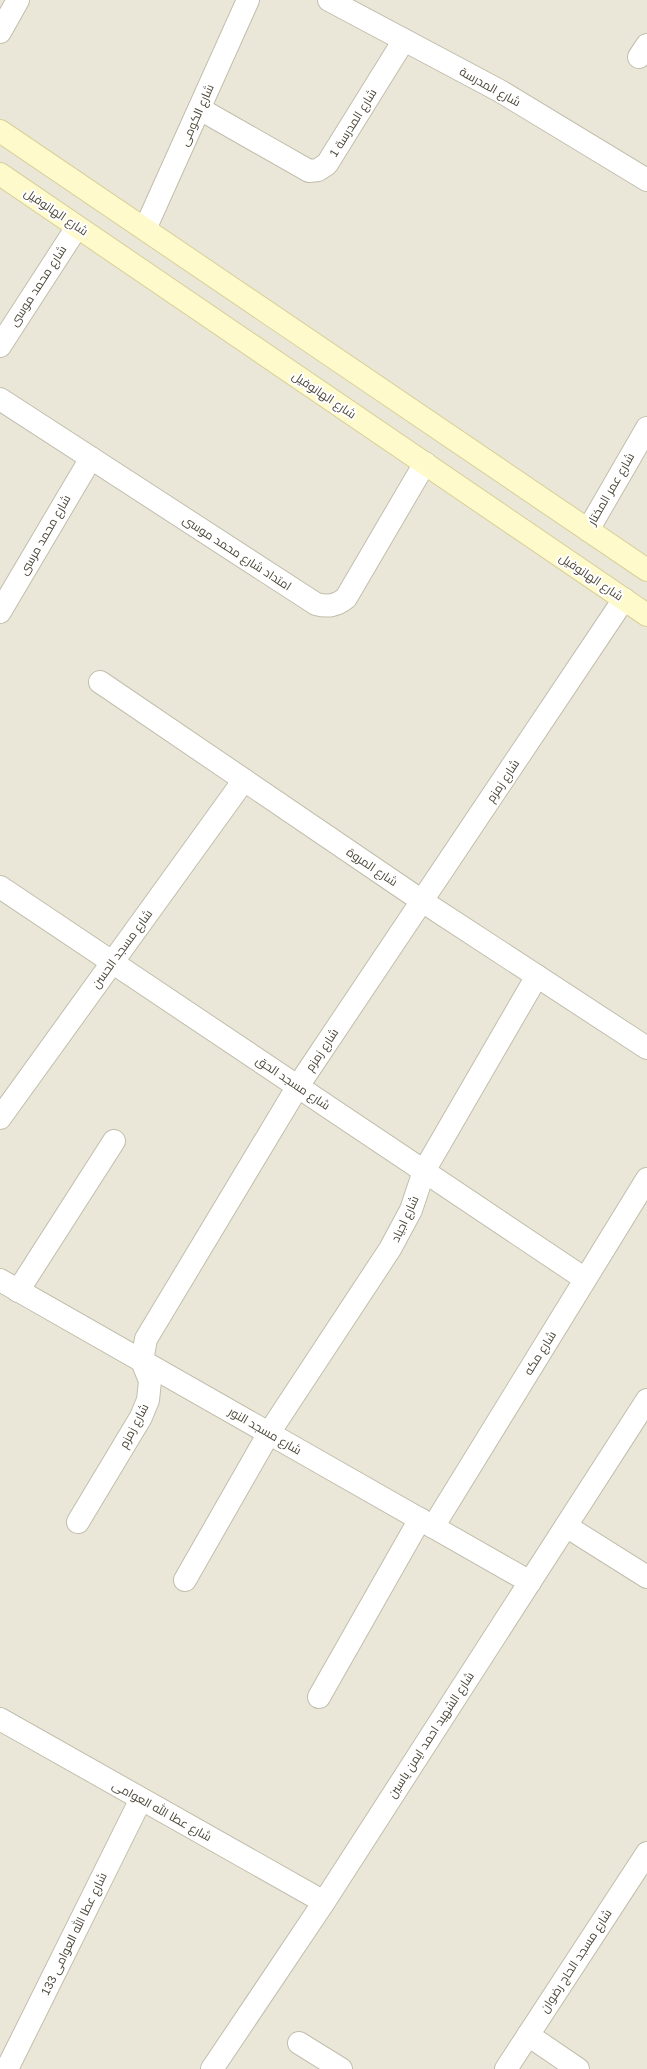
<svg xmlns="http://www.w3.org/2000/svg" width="647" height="2069" font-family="Arial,Cairo,sans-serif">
  <rect width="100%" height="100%" fill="#f6f4eb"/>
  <rect fill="#eae7d8" x="0" y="0" width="647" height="2069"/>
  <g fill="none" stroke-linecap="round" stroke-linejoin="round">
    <defs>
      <g id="street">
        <path d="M329 0 500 91 647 180"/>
        <path d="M0 32 18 0"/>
        <path d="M639 57 647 45"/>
        <path d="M200 109 309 171 318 170 327 164 404 40"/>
        <path d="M145 229 248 0"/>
        <path d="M0 346 77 227"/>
        <path d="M0 399 316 604C328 607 336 606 346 598L425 463"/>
        <path d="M588 530 647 428"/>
        <path d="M0 612 91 458"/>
        <path d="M100 682 422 901 647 1048"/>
        <path d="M0 887 585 1279"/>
        <path d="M0 1118 244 780"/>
        <path d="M0 1280 530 1582"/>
        <path d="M18 1291 114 1141"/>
        <path d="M78 1522 141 1417 148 1400 150 1381 142 1361 146 1339 298 1086 624 599"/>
        <path d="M566 1526 647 1577"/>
        <path d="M433 1527 647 1179"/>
        <path d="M185 1580 269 1433 390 1249 411 1210 424 1171 537 976"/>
        <path d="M319 1697 420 1519"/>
        <path d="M0 1719 324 1902"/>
        <path d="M528 2035 578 2069"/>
        <path d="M299 2043 341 2069"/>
        <path d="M7 2069 141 1799"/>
        <path d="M212 2069 324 1902 647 1400"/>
        <path d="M506 2069 647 1853"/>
      </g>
      <g id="secondary">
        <path d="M0 131 647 570"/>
        <path d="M0 174 647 615"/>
      </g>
    </defs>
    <use href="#street" stroke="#c2beac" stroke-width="24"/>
    <use href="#secondary" stroke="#d8d099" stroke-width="24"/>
    <use href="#street" stroke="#fff" stroke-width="22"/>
    <use href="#secondary" stroke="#fffacb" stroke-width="22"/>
  </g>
  <g text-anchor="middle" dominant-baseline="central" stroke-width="4" stroke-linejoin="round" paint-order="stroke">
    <g font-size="12" fill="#4b4638" stroke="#fff">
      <text transform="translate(490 87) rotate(29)">شارع المدرسة</text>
      <text transform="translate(197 115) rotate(-66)">شارع الكومى</text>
      <text transform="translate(353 123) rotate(-58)">شارع المدرسة 1</text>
      <text transform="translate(56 212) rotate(34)">شارع الهانوفيل</text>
      <text transform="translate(38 286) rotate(-57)">شارع محمد موسى</text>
      <text transform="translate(324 395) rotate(34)">شارع الهانوفيل</text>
      <text transform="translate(611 489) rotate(-60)">شارع عمر المختار</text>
      <text transform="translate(45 535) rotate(-60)">شارع محمد مرسى</text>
      <text transform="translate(237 553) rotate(33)">امتداد شارع محمد موسى</text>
      <text transform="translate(591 577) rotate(34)">شارع الهانوفيل</text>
      <text transform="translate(503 781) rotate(-56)">شارع زمزم</text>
      <text transform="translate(372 867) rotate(34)">شارع المروة</text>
      <text transform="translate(122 949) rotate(-54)">شارع مسجد الحسن</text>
      <text transform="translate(322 1050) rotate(-56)">شارع زمزم</text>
      <text transform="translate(293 1083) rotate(34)">شارع مسجد الحق</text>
      <text transform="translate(405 1219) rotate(-65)">شارع اجياد</text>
      <text transform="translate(540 1353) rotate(-58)">شارع مكه</text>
      <text transform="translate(134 1426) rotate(-62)">شارع زمزم</text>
      <text transform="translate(265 1431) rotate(30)">شارع مسجد النور</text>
      <text transform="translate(431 1735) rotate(-57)">شارع الشهيد احمد ايمن ياسين</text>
      <text transform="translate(162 1811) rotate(29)">شارع عطا الله العوامى</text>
      <text transform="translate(74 1934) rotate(-64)">شارع عطا الله العوامى 133</text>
      <text transform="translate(576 1961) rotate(-57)">شارع مسجد الحاج رضوان</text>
    </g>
  </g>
</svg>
